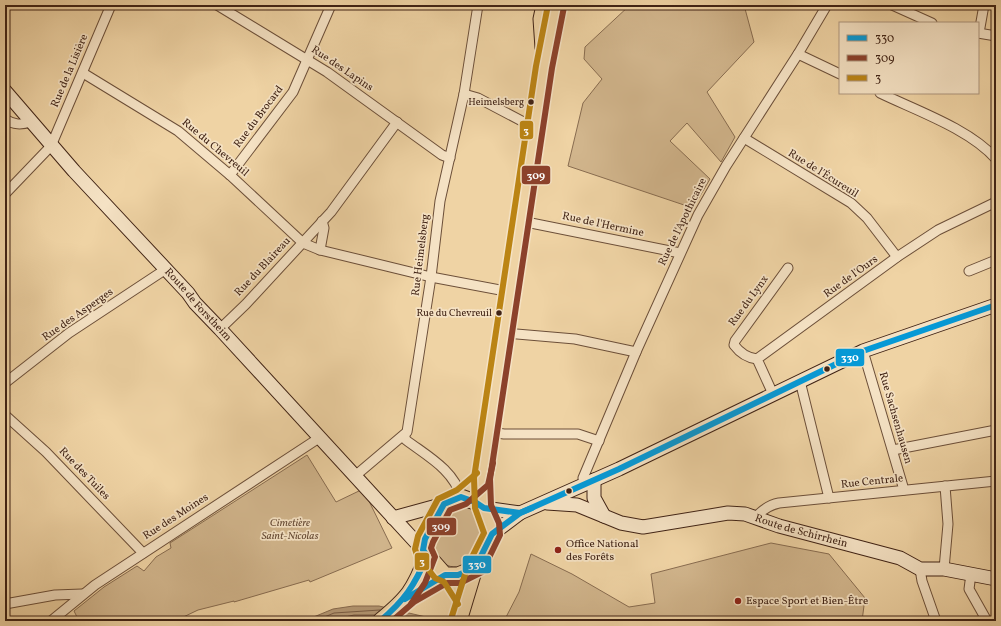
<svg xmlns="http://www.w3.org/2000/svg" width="1001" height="626" font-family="Vollkorn,serif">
  <rect width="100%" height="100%" fill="#efd3a4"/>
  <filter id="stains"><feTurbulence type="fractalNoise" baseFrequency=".005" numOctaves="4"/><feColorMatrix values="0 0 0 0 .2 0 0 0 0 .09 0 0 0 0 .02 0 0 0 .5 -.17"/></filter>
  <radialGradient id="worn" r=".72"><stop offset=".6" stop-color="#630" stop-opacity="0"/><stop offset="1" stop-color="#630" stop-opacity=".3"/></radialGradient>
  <g fill="#d1b58c" stroke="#886c50">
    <path d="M630 5H744L754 42 707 92 735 137 721 162 687 123 670 141 710 179 693 208 568 166 583 103 602 79 584 59 585 47Z"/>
    <path d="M307 455 336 502 361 490 367 497 392 548 310 582 309 580 234 602V601L198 610 175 621H79L74 611 104 587 137 566 144 571 156 557 171 548 170 543Z"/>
    <path d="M455 507C474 504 481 516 485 532L470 562C452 575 434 561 431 542L448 510Z"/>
    <path d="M771 543 829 554 865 598 862 621H504L519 592 531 554 572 574 629 607 655 603 651 574Z"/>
  </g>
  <path fill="#b49773" stroke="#86694d" d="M353 606H379L443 621H304L333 609Z"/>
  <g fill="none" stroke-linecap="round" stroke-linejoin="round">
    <g stroke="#7a5d44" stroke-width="1">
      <path d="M315 621 334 613 380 610"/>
      <path d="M328 621 354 615H374"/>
    </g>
    <defs>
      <g id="street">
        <path d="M217 5 327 72 442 155 450 158"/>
        <path d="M892 5 932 23"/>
        <path d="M978 33 996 36"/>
        <path d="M979 33 984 5"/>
        <path d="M798 54 840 74"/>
        <path d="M83 73 178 131 230 175 303 243 320 250 431 277 511 292"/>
        <path d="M880 93C915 110 970 129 996 159"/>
        <path d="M464 94 478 5"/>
        <path d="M5 119C14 125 21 125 31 122"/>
        <path d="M744 138 851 203 867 218 897 257"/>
        <path d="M230 175 293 92 331 5"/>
        <path d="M5 194 51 146 111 5"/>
        <path d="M521 221 680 253"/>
        <path d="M320 250 324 228 322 221"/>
        <path d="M969 271 996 260"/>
        <path d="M220 329 246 304 331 212 397 122"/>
        <path d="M504 333 575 339 636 352"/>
        <path d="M863 351 904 490"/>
        <path d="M757 359C748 358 740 353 734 345L735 341 788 268"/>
        <path d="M800 381 829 498"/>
        <path d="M5 383 69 333 166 269"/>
        <path d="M773 394 757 359 897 257 938 230 996 202"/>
        <path d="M5 415 46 452 143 553"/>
        <path d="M490 432 504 434H578L599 441"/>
        <path d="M404 435 406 440C427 456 454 470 461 497"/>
        <path d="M893 450 996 430"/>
        <path d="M355 476 407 432 431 277 440 201 464 94 478 98 535 128"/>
        <path d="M584 484 583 478 636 352 698 215 726 166 798 54 827 5"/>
        <path d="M756 517C763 509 769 505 779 503L996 481"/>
        <path d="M920 569 922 581 936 621"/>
        <path d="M944 569 948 524 945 486"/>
        <path d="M971 574 969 589 987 621"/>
        <path d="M5 604 55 595 82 594"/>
        <path d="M51 621 95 585 319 438"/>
      </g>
      <g id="secondary">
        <path id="s1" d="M5 91 74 171 188 293 195 303 220 329 423 550"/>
        <path d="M594 480V498L604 516"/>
        <path id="s2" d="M547 503 577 505 621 523 643 527 728 513 745 514 779 526 900 558 920 569H944L996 579"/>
        <path d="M484 508 520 513"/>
        <path d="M393 518 444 504"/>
        <path d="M492 534 520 513 619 469 863 351 996 305"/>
      </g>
      <g id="primary">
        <path d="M543 48 541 19 544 5"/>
        <path d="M483 507 482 479 544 67 556 5"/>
        <path d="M409 595 445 575"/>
        <path d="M380 621C408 598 414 590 427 556"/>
        <path d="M459 621 475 568 492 534 491 525 484 508 475 502 461 497 444 504 425 539 423 550 445 575H458L475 568"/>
      </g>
    </defs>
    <use href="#street" stroke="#6c4f39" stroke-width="11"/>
    <use href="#secondary" stroke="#402315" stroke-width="15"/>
    <use href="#primary" stroke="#402315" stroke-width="17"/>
    <use href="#street" stroke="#f5e2c4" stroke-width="9"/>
    <use href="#secondary" stroke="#f5e2c4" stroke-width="13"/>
    <use href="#primary" stroke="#efd3a4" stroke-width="15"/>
    <defs>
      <g id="bus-1">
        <path d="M405 599 445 575H458L475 568 492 534 520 513 532 508"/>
        <path d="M380 621C404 601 415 585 427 556L423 550 425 539 444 504 461 497 475 502 484 508 520 513 619 469 863 351 996 305"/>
      </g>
      <g id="bus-2">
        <path d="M411 604 425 583 435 557 431 548 433 542 450 510 466 504 488 485 493 463"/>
        <path d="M392 621 414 602 447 583H460L482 572 500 535 499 523 491 505 490 479 552 68 564 7"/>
      </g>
      <g id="bus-3">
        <path d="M458 604 444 582 435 578 417 555 415 549 418 536 438 499 457 490 477 473"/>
        <path d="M451 619 468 565 484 533 475 508 474 478 536 66 548 5"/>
      </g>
    </defs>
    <use href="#bus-1" stroke="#f5e2c4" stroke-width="9"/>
    <use href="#bus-2" stroke="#f5e2c4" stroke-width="9"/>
    <use href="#bus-3" stroke="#f5e2c4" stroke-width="9"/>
    <use href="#bus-1" stroke="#0699d6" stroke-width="6"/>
    <use href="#bus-2" stroke="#8c412b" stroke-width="6"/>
    <use href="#bus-3" stroke="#bb8414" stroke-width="6"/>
  </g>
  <g fill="#402315" stroke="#f5e2c4" stroke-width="1.5">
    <circle cx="531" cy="102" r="3.5"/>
    <circle cx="499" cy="313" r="3.5"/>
    <circle cx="827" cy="369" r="3.5"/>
    <circle cx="569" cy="491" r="3.5"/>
  </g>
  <g fill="#8f2418" stroke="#f5e2c4" stroke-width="1.5">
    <circle cx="558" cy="550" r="4"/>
    <circle cx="738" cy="601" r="4"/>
  </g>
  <g text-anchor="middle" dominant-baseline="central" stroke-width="3.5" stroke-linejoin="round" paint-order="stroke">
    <g font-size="10" fill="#402315" stroke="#f5e2c4" text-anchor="end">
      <text x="524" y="102">Heimelsberg</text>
      <text x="492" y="313">Rue du Chevreuil</text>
    </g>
    <g font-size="11" fill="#402315" stroke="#f5e2c4">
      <text transform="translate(342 69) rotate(34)">Rue des Lapins</text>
      <text transform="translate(70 71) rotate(-67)">Rue de la Lisière</text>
      <text transform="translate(259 117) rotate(-53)">Rue du Brocard</text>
      <text transform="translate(215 148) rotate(40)">Rue du Chevreuil</text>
      <text transform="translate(823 174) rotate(32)">Rue de l'Écureuil</text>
      <text transform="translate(683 222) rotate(-64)">Rue de l'Apothicaire</text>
      <text transform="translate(603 225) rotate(12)">Rue de l'Hermine</text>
      <text transform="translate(421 255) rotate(-83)">Rue Heimelsberg</text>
      <text transform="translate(263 267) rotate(-47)">Rue du Blaireau</text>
      <text transform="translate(851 277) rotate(-36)">Rue de l'Ours</text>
      <text transform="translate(749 301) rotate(-54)">Rue du Lynx</text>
      <text stroke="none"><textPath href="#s1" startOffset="288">Route de Forstheim</textPath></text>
      <text transform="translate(78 315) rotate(-35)">Rue des Asperges</text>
      <text transform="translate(895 418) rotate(74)">Rue Sachsenhausen</text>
      <text transform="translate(84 474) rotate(46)">Rue des Tuiles</text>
      <text transform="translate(872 482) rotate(-6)">Rue Centrale</text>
      <text transform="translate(176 517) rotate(-33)">Rue des Moines</text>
      <text stroke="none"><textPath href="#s2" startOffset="262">Route de Schirrhein</textPath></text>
    </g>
    <g font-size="11" font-style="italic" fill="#644833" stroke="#f5e2c4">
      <text x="290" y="523">Cimetière<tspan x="290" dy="13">Saint-Nicolas</tspan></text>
    </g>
    <g font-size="11" fill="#402315" stroke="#f5e2c4" text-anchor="start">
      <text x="566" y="544">Office National<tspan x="566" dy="13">des Forêts</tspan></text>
      <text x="746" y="601">Espace Sport et Bien-Être</text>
    </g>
  </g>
  <g stroke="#f5e2c4" stroke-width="1.5">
    <rect x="519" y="120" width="15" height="20" rx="4" fill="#bb8414"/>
    <rect x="521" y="165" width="30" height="20" rx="4" fill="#8c412b"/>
    <rect x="835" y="348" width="30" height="19" rx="4" fill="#0699d6"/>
    <rect x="426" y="517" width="31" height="19" rx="4" fill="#8c412b"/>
    <rect x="414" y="552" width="16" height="19" rx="4" fill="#bb8414"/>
    <rect x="462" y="555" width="30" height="19" rx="4" fill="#0699d6"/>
  </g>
  <g font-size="11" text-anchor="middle" font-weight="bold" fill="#fff">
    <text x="526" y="134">3</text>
    <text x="536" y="179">309</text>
    <text x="850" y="361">330</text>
    <text x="441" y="530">309</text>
    <text x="422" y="565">3</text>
    <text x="477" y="568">330</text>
  </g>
  <rect width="1001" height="626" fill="none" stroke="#efd3a4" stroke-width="20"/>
  <rect x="6" y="6" width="989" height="614" fill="none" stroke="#402315" stroke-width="2"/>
  <rect x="10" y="10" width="981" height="606" fill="none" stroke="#402315"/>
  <rect x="839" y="22" width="140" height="72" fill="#f5e2c4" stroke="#ad967e"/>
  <rect x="847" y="35" width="20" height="6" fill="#0699d6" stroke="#ad967e"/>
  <text x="875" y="42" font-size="12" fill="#402315">330</text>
  <rect x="847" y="55" width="20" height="6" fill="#8c412b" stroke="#ad967e"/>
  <text x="875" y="62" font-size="12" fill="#402315">309</text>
  <rect x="847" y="75" width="20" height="6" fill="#bb8414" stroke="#ad967e"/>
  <text x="875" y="82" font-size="12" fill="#402315">3</text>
  <rect width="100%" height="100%" filter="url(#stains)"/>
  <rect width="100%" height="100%" fill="url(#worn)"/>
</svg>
